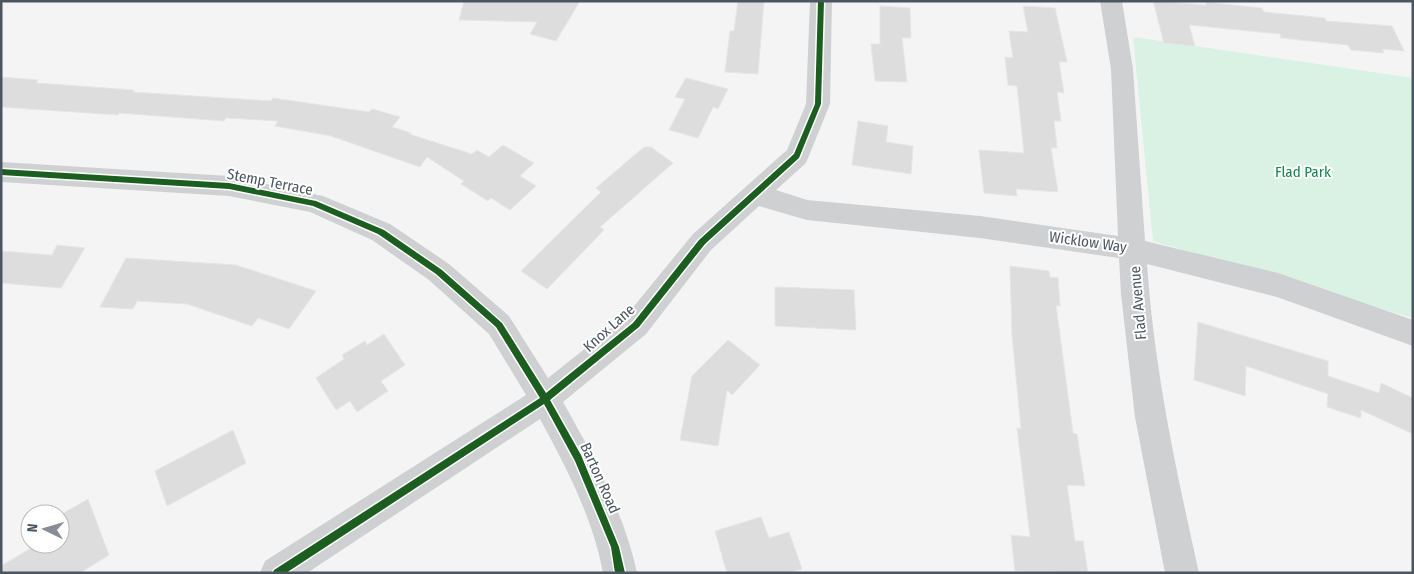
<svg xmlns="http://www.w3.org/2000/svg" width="1414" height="574" font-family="'Fira Sans Condensed',sans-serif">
  <rect width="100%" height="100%" fill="#f4f4f4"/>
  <path fill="#d9f2e3" d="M1133 37 1413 78V318L1153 241Z"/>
  <g fill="#ddddde" stroke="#e5e6e7">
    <path d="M464 1H580L556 41 530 34 537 22 459 20Z"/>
    <path d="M738 1H764L758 74 725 72 730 31H734Z"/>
    <path d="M1153 1 1206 5V2L1262 8 1264 12 1325 18 1326 21 1392 26 1404 51 1382 49 1384 53 1351 50 1348 45 1281 38 1280 34 1189 25 1195 46 1164 43Z"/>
    <path d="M880 6 910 8 911 38H902L907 82 875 81 871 44H880Z"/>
    <path d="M1023 6 1055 8 1067 62H1059L1064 93 1057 92 1061 121H1054L1057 148H1051L1058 192 1016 189 1017 196 984 193 979 150 1024 153 1017 86 1008 85 1005 57 1013 58 1009 31 1028 32Z"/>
    <path d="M1 77 38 80 36 83 134 90 133 92 271 101 273 98 369 112 372 109 400 117 392 127 411 133 409 134 472 154 477 150 489 157 503 145 534 163 520 176 536 186 510 210 491 198 488 201 461 184 464 181 427 157 420 167 331 136 275 126 278 121 226 118 224 121 119 113 118 115 1 107Z"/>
    <path d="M686 78 728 89 718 109 713 107 698 138 669 130 685 99 675 97Z"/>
    <path d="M858 121 888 126 886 142 913 146 911 174 852 165Z"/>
    <path d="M644 147H651L673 163 600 227 604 230 547 289 521 271 601 192 596 188Z"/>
    <path d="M57 245 85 248 61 288 1 283V251L52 255Z"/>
    <path d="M126 258 236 265 316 291 289 329 258 318 252 326 187 304 137 301 133 309 100 307Z"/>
    <path d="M1010 266 1049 271 1050 277 1058 278 1060 306 1056 305 1073 433 1077 434 1085 486 1067 485 1075 541H1083L1088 573 1015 571 1011 535 1030 537 1017 428 1021 429 1012 335Z"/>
    <path d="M775 287 854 290 856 330 775 326Z"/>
    <path d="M1198 322 1328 361V376L1379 393 1381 383 1413 398V434L1361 410V418L1327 407 1328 394 1246 366 1245 396 1194 380Z"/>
    <path d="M384 334 405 365 381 381 388 391 357 412 350 401 336 410 316 378 344 359 342 355 365 341 367 345Z"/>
    <path d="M728 340 760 365 732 395 727 390 718 446 680 440 692 376Z"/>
    <path d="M233 430 246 463 167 506 155 471Z"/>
    <path d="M88 499 109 555 80 573H1V566L38 544H60V515Z"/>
    <path d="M761 517 769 538 789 532 802 569 788 573H727L715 531Z"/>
  </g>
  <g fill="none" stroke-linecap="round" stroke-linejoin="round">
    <path fill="#ced0d2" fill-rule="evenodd" d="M810 1H832L830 104 806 163 776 190 807 200 980 216 1118 236 1111 69 1100 1H1122L1133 69 1145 241 1278 273 1413 320V346L1277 297 1147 264C1154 369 1176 470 1199 573H1165L1135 417 1121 294 1119 258 980 238 807 220 759 206 711 250 646 334 563 402C592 453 625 515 637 573H603C593 518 566 467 540 419L307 573H260L265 561 526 395 489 334 429 280 372 240 310 212 229 196 1 182V162L229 176 323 196 390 224 449 264 509 316 548 378 626 316 693 234 787 150 806 104Z"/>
    <defs>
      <path id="cycleway" d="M818 1H824L821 104 799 158 705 244 639 327 550 400 581 455 619 547 625 573H615L611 547 575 461 544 404 286 573H273L274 570 540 398 496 327 436 274 378 234 313 206 229 189 1 175V169L229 183 316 201 384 230 442 270 502 323 546 393 633 323 699 240 794 154 815 104Z"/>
    </defs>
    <use href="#cycleway" stroke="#fff" stroke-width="3"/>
    <use href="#cycleway" fill="#1b5e20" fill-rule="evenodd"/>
  </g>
  <g text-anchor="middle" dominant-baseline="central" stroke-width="4" stroke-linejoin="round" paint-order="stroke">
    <g font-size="15" fill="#17864f" stroke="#fff">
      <text x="1303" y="172">Flad Park</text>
    </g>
    <g font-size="15" fill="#4a5661" stroke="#fff">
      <text transform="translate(270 182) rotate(11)">Stemp Terrace</text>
      <text transform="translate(1088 242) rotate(8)">Wicklow Way</text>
      <text transform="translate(1138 303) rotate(-95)">Flad Avenue</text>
      <text transform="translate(609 328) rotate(-42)">Knox Lane</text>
      <text transform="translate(600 478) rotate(66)">Barton Road</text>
    </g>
  </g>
  <rect width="1414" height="574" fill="none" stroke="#4a5661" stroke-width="5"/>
  <g transform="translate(45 529) rotate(275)"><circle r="24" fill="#ffffff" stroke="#b7bbc0"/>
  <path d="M0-4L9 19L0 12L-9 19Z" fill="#868d94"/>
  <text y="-8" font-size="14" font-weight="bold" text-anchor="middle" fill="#4a5661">N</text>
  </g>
</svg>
